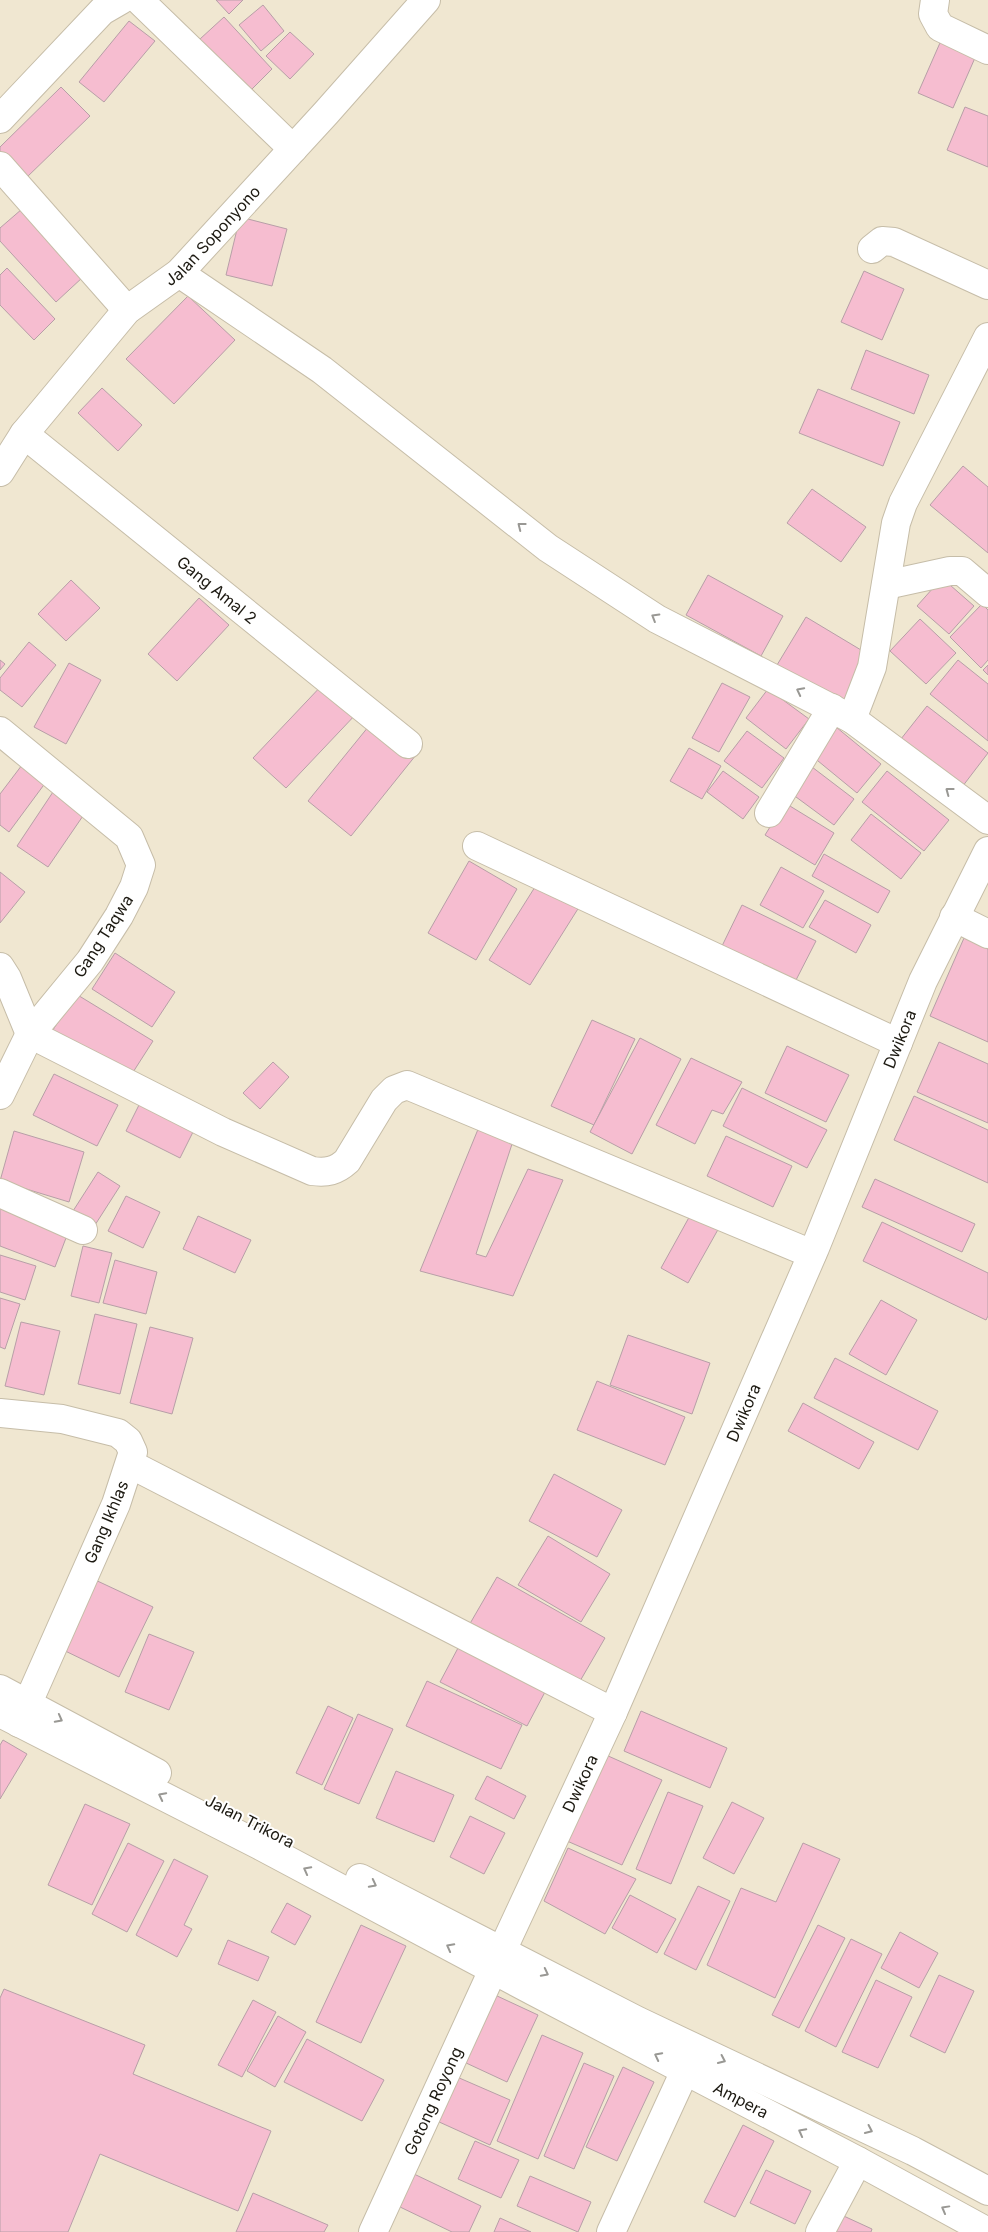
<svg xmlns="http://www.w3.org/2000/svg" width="988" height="2232" font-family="Inter,sans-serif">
  <rect width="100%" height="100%" fill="#f0e7d1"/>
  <g fill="#f6bdd0" stroke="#b79fa7">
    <path d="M216 0H243L229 14Z"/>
    <path d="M263 5 284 31 261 51 239 25Z"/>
    <path d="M224 17 272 69 249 92 200 39Z"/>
    <path d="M129 21 155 41 104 102 79 82Z"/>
    <path d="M290 32 314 54 290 79 266 56Z"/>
    <path d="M943 36 978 51 953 108 918 93Z"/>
    <path d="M61 87 90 116 26 178 0 151V147Z"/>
    <path d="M965 107 988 116V167L947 150Z"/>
    <path d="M22 209 83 277 56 302 0 241V228Z"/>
    <path d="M240 217 287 229 272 286 226 275Z"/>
    <path d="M7 268 55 319 34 340 0 305V275Z"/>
    <path d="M864 271 904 289 882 340 841 322Z"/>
    <path d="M188 296 235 340 174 404 126 359Z"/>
    <path d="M866 350 929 375 914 414 851 389Z"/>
    <path d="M102 388 142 425 118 451 78 413Z"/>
    <path d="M818 389 900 422 883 466 799 433Z"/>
    <path d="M963 466 988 487V553L930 505Z"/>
    <path d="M812 489 866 527 841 562 787 523Z"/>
    <path d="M708 575 783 616 761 656 686 615Z"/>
    <path d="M942 578 974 606 949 634 917 606Z"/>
    <path d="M71 580 100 608 66 641 38 614Z"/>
    <path d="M199 598 229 625 177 681 148 654Z"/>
    <path d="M982 604 988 610V660L981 668 950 637Z"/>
    <path d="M806 617 871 656 841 704 777 665Z"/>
    <path d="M920 619 956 653 926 684 890 651Z"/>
    <path d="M29 642 56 665 22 707 0 690V678Z"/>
    <path d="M0 660 5 664 0 670Z"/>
    <path d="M958 660 988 684V741L930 694Z"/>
    <path d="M69 663 101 680 66 744 34 727Z"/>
    <path d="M988 665V675L983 670Z"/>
    <path d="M325 682 358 712 286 788 253 758Z"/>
    <path d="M722 683 750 697 719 752 692 738Z"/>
    <path d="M768 689 809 719 786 749 746 718Z"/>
    <path d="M927 706 988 753 959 791 897 744Z"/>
    <path d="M373 721 416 755 351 836 308 801Z"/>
    <path d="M836 727 881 764 857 793 812 756Z"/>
    <path d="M747 731 784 758 762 788 724 761Z"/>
    <path d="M689 748 721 766 702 799 670 781Z"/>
    <path d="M22 765 46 782 9 832 0 825V794Z"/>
    <path d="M812 767 854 799 834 825 792 794Z"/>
    <path d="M723 771 759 797 743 819 707 792Z"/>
    <path d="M887 771 949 820 924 851 862 802Z"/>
    <path d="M55 789 87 810 48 867 17 846Z"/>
    <path d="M785 803 834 833 815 865 765 835Z"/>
    <path d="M871 814 921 853 901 879 851 840Z"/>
    <path d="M824 854 890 891 878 913 812 876Z"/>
    <path d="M469 861 517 889 476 960 428 933Z"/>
    <path d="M781 867 824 891 803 928 760 905Z"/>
    <path d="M0 872 25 892 0 923Z"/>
    <path d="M540 879 581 904 530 985 489 960Z"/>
    <path d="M825 900 871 925 856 953 809 927Z"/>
    <path d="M742 905 816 941 795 982 722 946Z"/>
    <path d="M964 938 988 949V1042L930 1016Z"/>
    <path d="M115 953 175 992 152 1027 92 989Z"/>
    <path d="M76 994 153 1041 128 1080 51 1033Z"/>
    <path d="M592 1020 635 1039 594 1125 551 1106Z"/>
    <path d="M640 1038 681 1059 632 1154 590 1132Z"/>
    <path d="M939 1042 988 1064V1123L917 1092Z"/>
    <path d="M787 1046 849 1075 826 1122 765 1093Z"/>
    <path d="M691 1058 742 1082 723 1114 712 1110 695 1144 656 1125Z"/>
    <path d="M273 1062 289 1077 260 1109 243 1093Z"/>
    <path d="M54 1074 118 1105 97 1146 33 1115Z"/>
    <path d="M742 1088 827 1130 807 1168 723 1126Z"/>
    <path d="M914 1096 988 1130V1183L894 1140Z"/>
    <path d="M143 1097 197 1124 180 1158 126 1131Z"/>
    <path d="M481 1122 514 1138 476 1254 486 1257 528 1169 563 1180 513 1296 420 1271Z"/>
    <path d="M14 1131 84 1152 69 1202 0 1181Z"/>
    <path d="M726 1136 792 1166 773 1207 707 1176Z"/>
    <path d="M98 1172 120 1186 95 1225 73 1211Z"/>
    <path d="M875 1179 975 1224 962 1252 862 1207Z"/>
    <path d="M126 1196 160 1212 143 1248 108 1231Z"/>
    <path d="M0 1204 69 1230 55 1267 0 1246Z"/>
    <path d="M692 1212 720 1226 688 1283 661 1268Z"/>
    <path d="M198 1216 251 1240 235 1273 183 1249Z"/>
    <path d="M882 1222 988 1273V1316L986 1320 863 1261Z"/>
    <path d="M83 1246 112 1253 99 1303 71 1296Z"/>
    <path d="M0 1255 36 1266 25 1300 0 1292Z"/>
    <path d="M115 1260 157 1272 146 1314 103 1303Z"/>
    <path d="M0 1298 20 1304 5 1349 0 1347Z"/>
    <path d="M881 1300 917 1320 886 1375 849 1354Z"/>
    <path d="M95 1314 137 1324 120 1394 78 1384Z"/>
    <path d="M21 1322 60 1331 44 1395 5 1386Z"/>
    <path d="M150 1327 193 1338 172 1414 130 1403Z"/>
    <path d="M628 1335 710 1363 692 1414 610 1385Z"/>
    <path d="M835 1358 938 1411 918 1450 814 1398Z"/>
    <path d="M597 1381 685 1417 665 1465 577 1430Z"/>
    <path d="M803 1403 874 1442 859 1469 788 1431Z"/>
    <path d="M554 1474 622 1510 597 1557 529 1521Z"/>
    <path d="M548 1536 610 1574 581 1622 518 1585Z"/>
    <path d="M497 1577 605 1638 576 1688 468 1627Z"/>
    <path d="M91 1578 153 1607 119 1677 57 1647Z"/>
    <path d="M149 1634 194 1652 169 1710 125 1692Z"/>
    <path d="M458 1648 545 1692 527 1726 440 1682Z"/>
    <path d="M427 1681 522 1725 501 1769 406 1726Z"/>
    <path d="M328 1706 353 1718 322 1785 296 1773Z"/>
    <path d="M641 1711 727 1748 710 1788 624 1751Z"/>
    <path d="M358 1714 393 1729 359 1804 324 1789Z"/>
    <path d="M3 1740 27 1754 0 1799V1745Z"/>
    <path d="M606 1755 662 1780 622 1865 567 1841Z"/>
    <path d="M396 1771 454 1795 434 1842 376 1818Z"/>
    <path d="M487 1776 526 1796 514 1819 475 1799Z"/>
    <path d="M668 1792 703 1806 671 1884 636 1869Z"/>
    <path d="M732 1802 764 1818 734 1874 703 1858Z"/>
    <path d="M85 1804 130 1824 92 1905 48 1885Z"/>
    <path d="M470 1816 505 1833 484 1874 450 1857Z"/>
    <path d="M128 1843 164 1861 127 1932 92 1914Z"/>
    <path d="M803 1843 840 1859 775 1998 707 1965 741 1888 776 1902Z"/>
    <path d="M568 1848 636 1879 605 1934 544 1901Z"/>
    <path d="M174 1859 208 1876 184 1925 192 1929 177 1957 136 1935Z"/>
    <path d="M698 1886 730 1901 696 1970 664 1954Z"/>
    <path d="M630 1895 676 1919 657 1953 612 1928Z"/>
    <path d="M287 1903 311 1916 295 1945 271 1932Z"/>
    <path d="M361 1925 406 1946 361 2043 316 2022Z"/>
    <path d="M818 1925 845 1938 799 2028 772 2015Z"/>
    <path d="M900 1932 938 1953 919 1988 881 1968Z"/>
    <path d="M851 1939 882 1954 836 2047 805 2031Z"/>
    <path d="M228 1940 269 1957 258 1981 218 1964Z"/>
    <path d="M939 1975 974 1991 945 2053 910 2036Z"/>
    <path d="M876 1980 912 1997 878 2068 842 2052Z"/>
    <path d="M4 1989 145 2045 133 2074 271 2131 238 2211 100 2154 68 2232H0V1998Z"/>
    <path d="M495 1995 538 2015 507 2082 464 2062Z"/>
    <path d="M253 2000 276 2012 242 2077 218 2065Z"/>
    <path d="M278 2016 306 2032 275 2087 247 2071Z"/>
    <path d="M542 2035 583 2053 538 2159 497 2141Z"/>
    <path d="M307 2039 384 2080 362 2121 284 2082Z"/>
    <path d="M584 2063 614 2076 574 2169 544 2156Z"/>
    <path d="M623 2067 654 2082 617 2161 586 2147Z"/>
    <path d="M457 2077 510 2100 490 2145 437 2121Z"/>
    <path d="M743 2125 774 2141 735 2217 704 2202Z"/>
    <path d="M475 2141 519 2160 501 2198 458 2179Z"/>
    <path d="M766 2170 811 2191 795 2224 750 2203Z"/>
    <path d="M414 2174 481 2206 469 2232H452L398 2206Z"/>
    <path d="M530 2176 591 2202 578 2232 517 2206Z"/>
    <path d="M253 2193 328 2225 324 2232H236Z"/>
    <path d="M835 2212 872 2229 871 2232H825Z"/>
    <path d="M500 2218 531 2232H494Z"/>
  </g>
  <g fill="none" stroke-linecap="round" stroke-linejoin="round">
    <defs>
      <g id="street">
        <path d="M139 0 293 149"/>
        <path d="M935 0 933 14 940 27 988 50"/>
        <path d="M0 119 102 11 121 0"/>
        <path d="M0 166 127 310"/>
        <path d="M872 249 882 241 894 242 988 285"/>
        <path d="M179 273 322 370 548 548 657 619 852 719 988 820"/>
        <path id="s1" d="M24 434 408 744"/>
        <path id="s2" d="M0 472 24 434 127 310 179 273 326 113 426 0"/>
        <path d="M886 585 950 571H962L988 593"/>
        <path d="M852 719 872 667 896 523 903 503 988 337"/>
        <path d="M0 731 129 837 141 865 134 887 119 916 90 961 30 1034 0 1095"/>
        <path d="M769 813 832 708"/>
        <path d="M477 846 898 1043"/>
        <path d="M954 917 988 934"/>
        <path d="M0 967 7 978 30 1034 223 1132 312 1171C327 1173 336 1171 347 1161L384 1100 394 1090 407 1085 812 1254"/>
        <path d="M0 1193 83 1230"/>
        <path d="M0 1413 62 1419 118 1433 128 1441 133 1452 116 1504 19 1723"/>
        <path d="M130 1464 613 1712"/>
        <path id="s3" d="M373 2232 493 1970"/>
        <path d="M611 2232 695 2049"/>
        <path d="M820 2232 858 2161"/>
      </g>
      <g id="secondary">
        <path id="s4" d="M493 1970 613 1712 815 1248 923 981 988 851"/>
      </g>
      <g id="primary">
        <path d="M0 1689 157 1773"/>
        <path id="s5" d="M0 1713 259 1845 533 1991 858 2161 988 2232"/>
        <path d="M360 1878 638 2021 913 2151 988 2191"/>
      </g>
    </defs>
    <use href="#street" stroke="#c6bda8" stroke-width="30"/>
    <use href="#secondary" stroke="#c6bda8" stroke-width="30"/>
    <use href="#primary" stroke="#c6bda8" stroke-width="30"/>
    <use href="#street" stroke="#fff" stroke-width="28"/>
    <use href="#secondary" stroke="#fff" stroke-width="28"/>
    <use href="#primary" stroke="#fff" stroke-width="28"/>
  </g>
  <defs><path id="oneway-chevron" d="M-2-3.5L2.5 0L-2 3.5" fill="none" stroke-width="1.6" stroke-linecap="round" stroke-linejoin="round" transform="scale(1.25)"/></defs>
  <g stroke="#999894">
    <use href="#oneway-chevron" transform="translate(521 526) rotate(-142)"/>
    <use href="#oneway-chevron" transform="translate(655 617) rotate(-149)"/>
    <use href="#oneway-chevron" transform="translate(800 691) rotate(-153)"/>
    <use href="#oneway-chevron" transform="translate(949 791) rotate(-143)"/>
    <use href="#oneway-chevron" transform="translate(59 1719) rotate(28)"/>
    <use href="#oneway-chevron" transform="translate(162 1796) rotate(-153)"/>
    <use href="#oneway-chevron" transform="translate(307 1870) rotate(-152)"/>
    <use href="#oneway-chevron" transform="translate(373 1884) rotate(27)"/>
    <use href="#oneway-chevron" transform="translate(450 1947) rotate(-152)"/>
    <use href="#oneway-chevron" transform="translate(545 1973) rotate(27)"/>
    <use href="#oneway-chevron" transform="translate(658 2056) rotate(-153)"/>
    <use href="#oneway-chevron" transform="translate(722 2060) rotate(25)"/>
    <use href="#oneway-chevron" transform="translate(869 2130) rotate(25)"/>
    <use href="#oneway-chevron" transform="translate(802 2132) rotate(-152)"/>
    <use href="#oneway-chevron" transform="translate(945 2209) rotate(-151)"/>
  </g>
  <g text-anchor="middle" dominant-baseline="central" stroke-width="4" stroke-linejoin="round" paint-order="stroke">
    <g font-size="16" fill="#1c1911" stroke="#fff">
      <text stroke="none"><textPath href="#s2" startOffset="320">Jalan Soponyono</textPath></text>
      <text stroke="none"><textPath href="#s1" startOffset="248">Gang Amal 2</textPath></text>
      <text transform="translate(103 936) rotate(-57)">Gang Taqwa</text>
      <text stroke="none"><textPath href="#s4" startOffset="1016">Dwikora</textPath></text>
      <text stroke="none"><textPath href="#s4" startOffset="611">Dwikora</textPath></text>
      <text transform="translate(106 1522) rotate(-67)">Gang Ikhlas</text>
      <text stroke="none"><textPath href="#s4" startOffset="206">Dwikora</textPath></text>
      <text transform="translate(250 1821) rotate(27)">Jalan Trikora</text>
      <text stroke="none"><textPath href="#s5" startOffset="836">Ampera</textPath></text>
      <text stroke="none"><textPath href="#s3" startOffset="144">Gotong Royong</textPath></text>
    </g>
  </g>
</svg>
